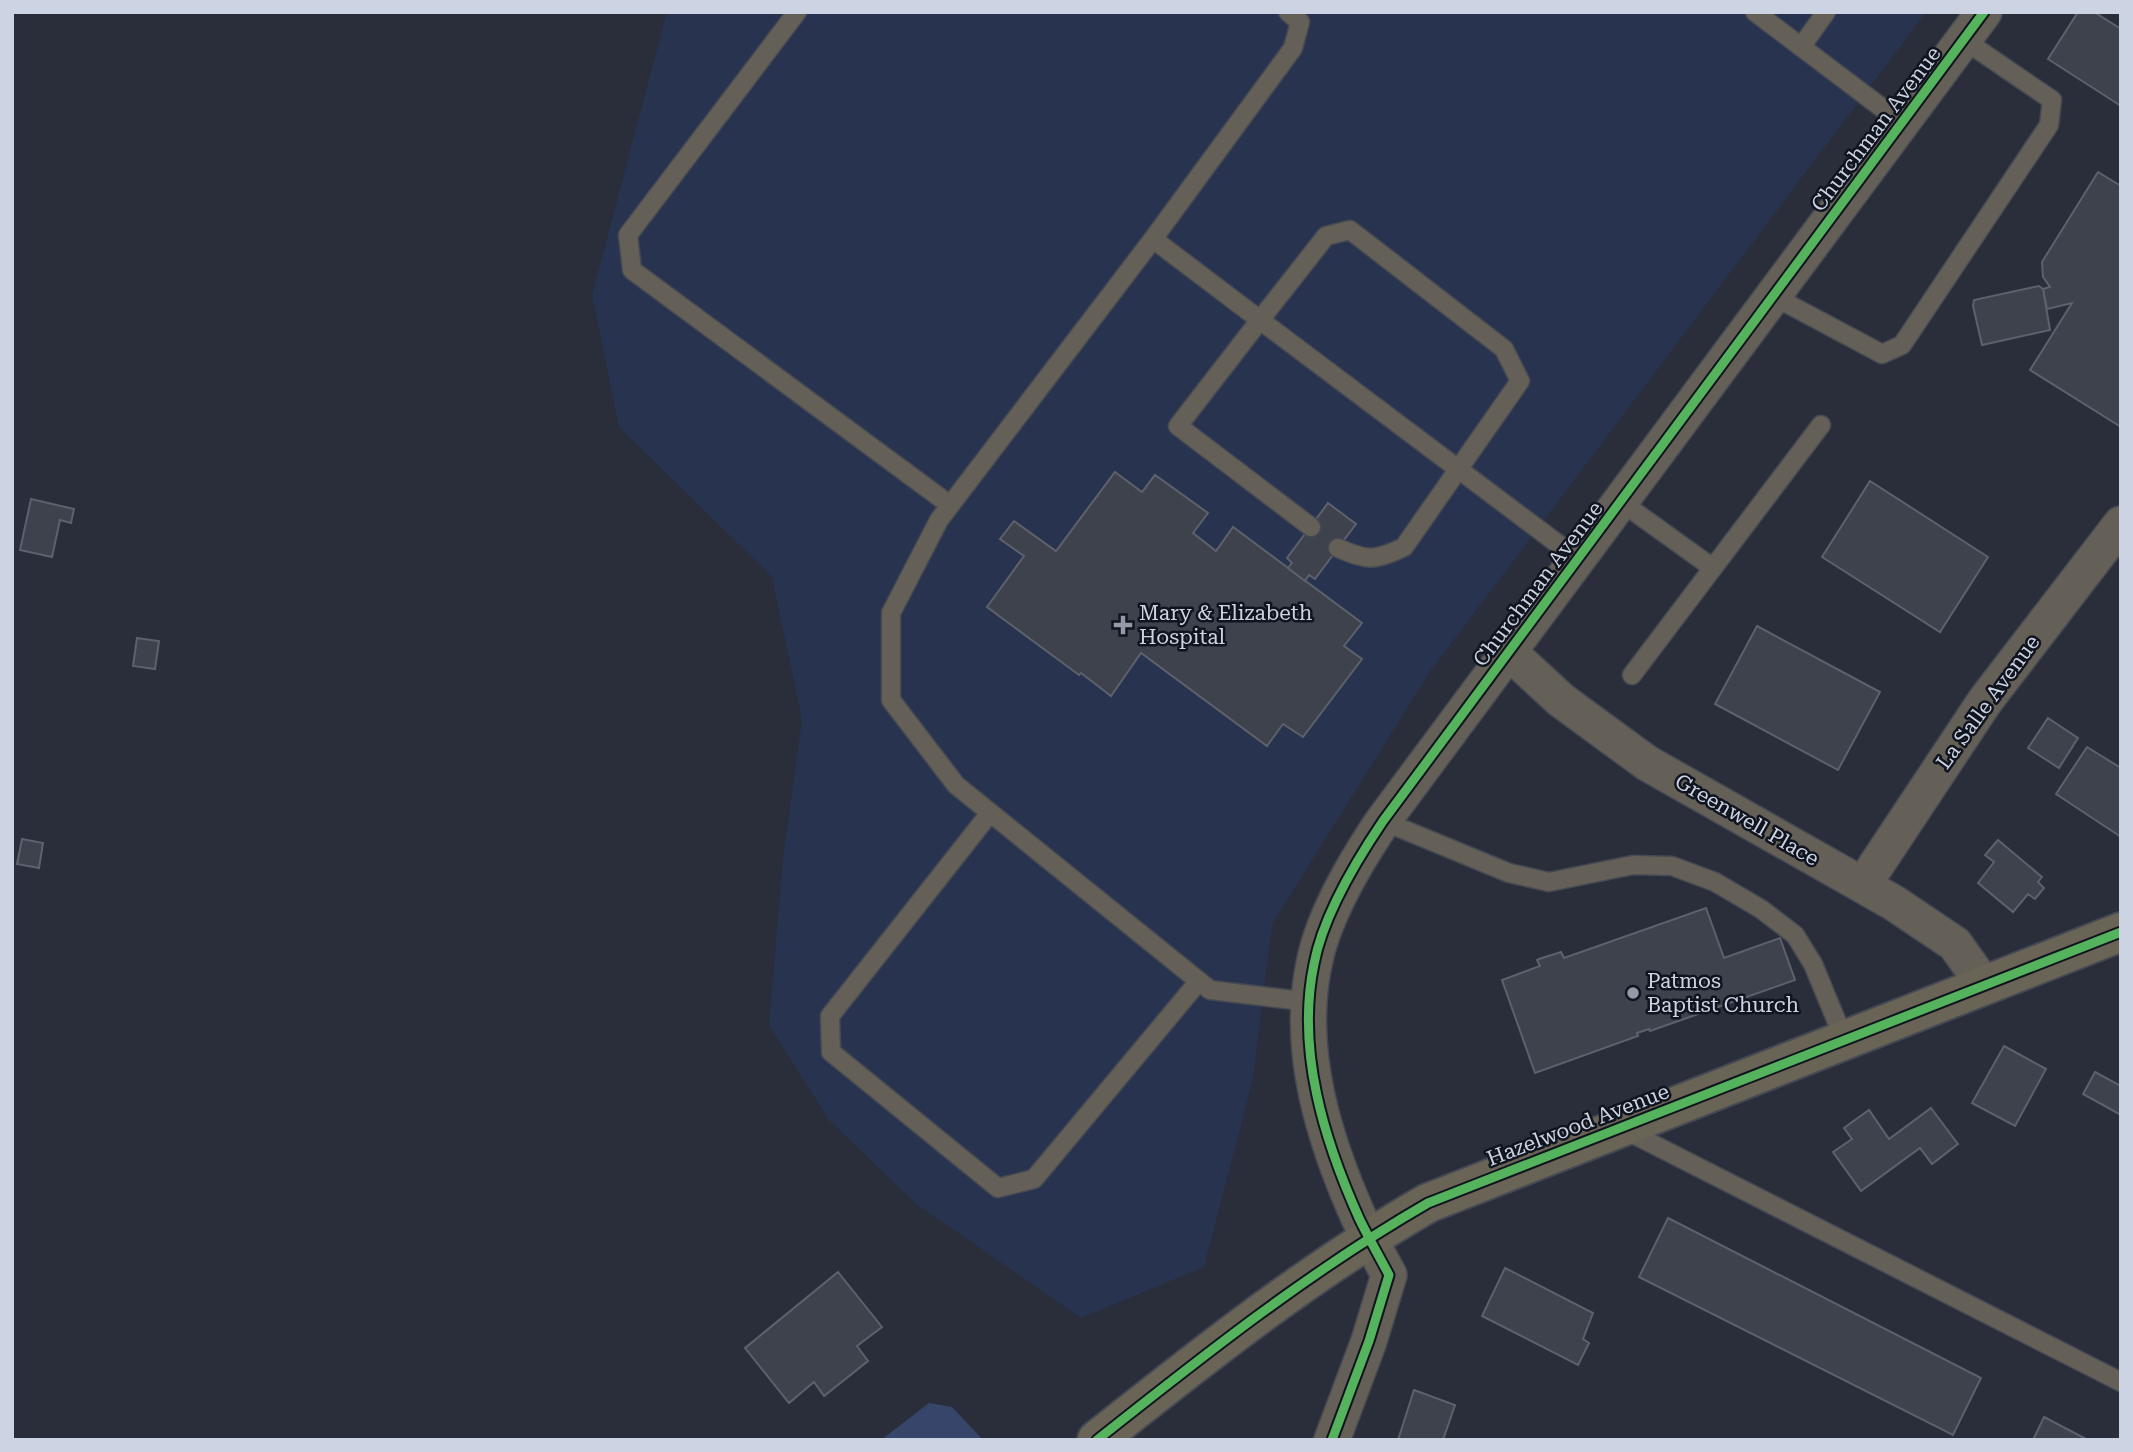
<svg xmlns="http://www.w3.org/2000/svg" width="2133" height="1452" font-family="'Roboto Serif',serif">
  <rect width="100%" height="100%" fill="#292e3a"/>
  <path fill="#28334f" d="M667 12H1926L1429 673 1272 924 1253 1078 1204 1267 1081 1318 915 1203 829 1120 769 1025 783 859 802 720 772 577 619 427 592 295Z"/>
  <path fill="#37456a" d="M929 1403 952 1407 983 1440H881Z"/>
  <g fill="#3e424c" stroke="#5d616c" stroke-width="2">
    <path d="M2078 12H2094L2121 29V106L2048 59Z"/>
    <path d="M2098 172 2121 186V427L2030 370 2072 303 2047 309 2043 289 2050 287 2043 277 2042 262Z"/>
    <path d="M2039 286 2043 289 2050 330 1982 345 1973 306 1974 300Z"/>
    <path d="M1115 472 1142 492 1155 475 1208 513 1193 533 1216 551 1233 527 1362 623 1344 646 1362 659 1303 737 1283 724 1267 746 1141 653 1111 696 1081 673 1079 675 987 607 1024 556 1000 539 1014 521 1056 551Z"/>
    <path d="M1870 481 1988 557 1940 632 1822 557Z"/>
    <path d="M31 499 74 509 71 523 60 520 52 557 20 550Z"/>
    <path d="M1328 503 1356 524 1315 579 1309 575 1305 581 1288 568 1292 563 1287 558Z"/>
    <path d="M1757 626 1880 692 1838 770 1715 704Z"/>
    <path d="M137 638 159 641 155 669 133 666Z"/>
    <path d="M2048 718 2078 738 2059 768 2028 748Z"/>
    <path d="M2087 747 2121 768V837L2056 794Z"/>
    <path d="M22 839 43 843 39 868 17 864Z"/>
    <path d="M1998 840 2042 877 2038 882 2044 888 2035 899 2028 894 2013 912 1978 883 1994 862 1985 855Z"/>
    <path d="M1706 908 1724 958 1780 938 1795 980 1650 1031 1649 1029 1637 1033 1638 1036 1535 1073 1502 980 1540 966 1537 960 1539 959 1561 952 1564 958Z"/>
    <path d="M2004 1046 2046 1069 2015 1126 1972 1103Z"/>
    <path d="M2095 1072 2121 1086V1115L2083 1094Z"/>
    <path d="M1931 1108 1958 1144 1932 1164 1920 1148 1861 1191 1833 1152 1852 1139 1844 1128 1869 1110 1889 1139Z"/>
    <path d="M1668 1218 1981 1378 1953 1435 1639 1277Z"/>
    <path d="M1505 1268 1593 1313 1583 1339 1589 1343 1578 1365 1482 1316Z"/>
    <path d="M838 1272 882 1327 857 1346 868 1361 824 1396 814 1382 789 1403 745 1348Z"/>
    <path d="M1414 1390 1455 1405 1443 1440H1398Z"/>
    <path d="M2044 1417 2088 1440H2033Z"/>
  </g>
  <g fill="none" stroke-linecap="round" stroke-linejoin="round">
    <defs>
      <g id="lane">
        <path d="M797 12 628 235 632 270 950 505"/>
        <path d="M1755 12 1902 123"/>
        <path d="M1801 47 1826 12"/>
        <path d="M1153 239 1293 48 1300 22 1288 12"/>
        <path d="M1773 296 1882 354 1902 345 2049 125 2052 100 1964 40"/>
        <path d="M1621 502 1713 568"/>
        <path d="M1311 527 1178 426 1260 320 1578 559"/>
        <path d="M1632 675 1821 425"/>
        <path d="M990 813 830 1016 831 1052 998 1188 1034 1179 1199 981"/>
        <path d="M1383 821 1509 873 1549 882 1633 865 1672 866 1715 882 1761 909 1795 935 1813 964 1844 1039"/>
        <path d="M1310 1002 1210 990 956 785 891 700V613L939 520 1153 239 1260 320 1326 236 1350 230 1504 349 1520 381 1404 547C1375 561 1367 561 1338 548"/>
        <path d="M1623 1129 2121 1382"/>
      </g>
      <g id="street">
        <path d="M1509 652 1561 700 1647 763 1894 903 1955 944 1984 985"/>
        <path d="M1863 885 1985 701 2121 524"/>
        <path d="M1332 1440 1369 1341 1389 1275C1379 1256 1368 1237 1359 1218 1324 1140 1296 1050 1314 964 1323 916 1356 861 1383 821L1984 12"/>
      </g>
      <path id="secondary" d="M1097 1440C1204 1355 1310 1271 1428 1203L2121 932"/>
    </defs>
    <use href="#lane" stroke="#454953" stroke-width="21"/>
    <use href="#street" stroke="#454953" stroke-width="38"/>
    <use href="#secondary" stroke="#454953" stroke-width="42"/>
    <use href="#lane" stroke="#646057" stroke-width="18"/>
    <use href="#street" stroke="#646057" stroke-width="35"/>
    <use href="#secondary" stroke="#6a6457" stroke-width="38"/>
    <defs>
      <g id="cycleway">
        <path d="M1097 1440C1204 1355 1310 1271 1428 1203L2121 932"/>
        <path d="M1332 1440 1369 1341 1389 1275C1379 1256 1368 1237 1359 1218 1324 1140 1296 1050 1314 964 1323 916 1356 861 1383 821L1984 12"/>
      </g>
    </defs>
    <use href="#cycleway" stroke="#0f141e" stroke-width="13"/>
    <use href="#cycleway" stroke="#56b35d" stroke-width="9"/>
  </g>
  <g fill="#9399a7" stroke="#0f141e" stroke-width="2.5">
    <path d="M1119.5 614.5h7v7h7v7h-7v7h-7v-7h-7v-7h7z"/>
    <circle cx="1633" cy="993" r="7"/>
  </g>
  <g text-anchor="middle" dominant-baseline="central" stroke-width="5" stroke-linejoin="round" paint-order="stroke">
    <g font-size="21" fill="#ccd3e2" stroke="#0f141e">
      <text transform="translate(1876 129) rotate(-53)">Churchman Avenue</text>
      <text transform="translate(1538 584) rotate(-53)">Churchman Avenue</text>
      <text transform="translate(1988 702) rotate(-54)">La Salle Avenue</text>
      <text transform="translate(1747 820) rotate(30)">Greenwell Place</text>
      <text transform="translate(1578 1125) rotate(-21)">Hazelwood Avenue</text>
    </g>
    <g font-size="21" fill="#ccd3e2" stroke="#0f141e" text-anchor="start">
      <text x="1139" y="613">Mary &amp; Elizabeth<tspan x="1139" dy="24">Hospital</tspan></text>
      <text x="1647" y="981">Patmos<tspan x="1647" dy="24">Baptist Church</tspan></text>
    </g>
  </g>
  <rect width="2133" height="1452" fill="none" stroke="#ccd3e2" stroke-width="28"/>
</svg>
